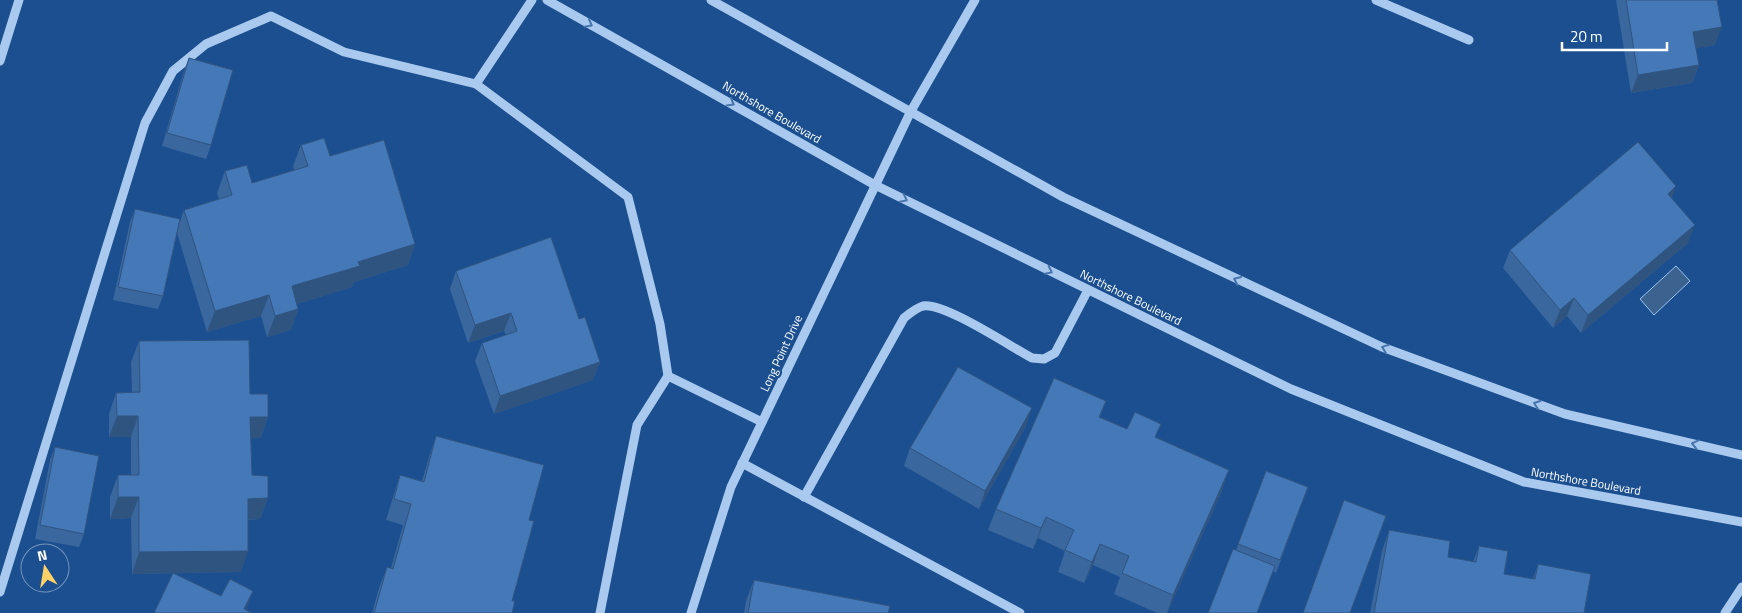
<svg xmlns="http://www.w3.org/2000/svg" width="1742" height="613" font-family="'Titillium Web',sans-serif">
  <rect width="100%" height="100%" fill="#1b4f8f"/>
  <path fill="#3c6290" stroke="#9cc4f0" d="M1676 266 1690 281 1654 315 1640 299Z"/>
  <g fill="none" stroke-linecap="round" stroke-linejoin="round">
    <g stroke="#a9c9ee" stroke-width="9">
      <path d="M532 0 476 84 628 197 660 324 668 376 762 422"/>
      <path d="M547 0 875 185 1291 389 1524 482 1742 522"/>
      <path d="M711 0 1063 197 1382 347 1565 414 1742 455"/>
      <path d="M1376 0 1469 40"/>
      <path d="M0 61 19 0"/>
      <path d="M742 463 1020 613"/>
      <path d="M804 497 904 318C910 313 916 308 923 306 944 302 1011 347 1032 358L1044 359 1055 353 1088 290"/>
      <path d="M0 592 145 123 173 71 206 44 271 16 344 52 476 84"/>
      <path d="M600 613 637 425 668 376"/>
      <path d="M691 613 731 487 911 111 975 0"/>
      <path d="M1725 613 1742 587"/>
    </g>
  </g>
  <g fill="#3a679d">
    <path d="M1616 0H1717L1715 45 1696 48 1699 65 1692 83 1631 93Z"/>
    <path d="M189 58 211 145 206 159 162 146 184 71Z"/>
    <path d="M301 145 330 156 415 244 408 265 354 282 352 287 297 304 298 309 291 330 267 337 261 316 207 332 177 233 163 296 158 309 113 300 130 222 135 209 179 224 184 210 219 199 217 193 225 171 252 183 294 170 293 166Z"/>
    <path d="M1672 198 1688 243 1581 333 1567 316 1553 328 1503 268 1510 250Z"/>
    <path d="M456 271 579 319 600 362 593 380 494 414 475 361 482 343 506 335 504 331 468 343 450 289Z"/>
    <path d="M139 341 250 394 268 417 261 438H251L252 475 268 498 260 519 248 520 241 572 132 574 131 518 110 519V497L118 475H131V437H109V414L116 393 132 392 131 362Z"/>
    <path d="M1106 401 1100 417 1127 429 1156 438 1222 491 1167 613H1157L1114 594 1120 577 1093 565 1084 583 1058 572 1065 551 1038 538 1033 549 988 530 996 509Z"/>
    <path d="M1026 426 979 509 904 466 910 448Z"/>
    <path d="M436 436 529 520 512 601V613H372L379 588 387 567 391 568 403 525 386 520 393 497 400 475 422 481 429 457Z"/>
    <path d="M55 447 84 534 79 547 35 539 50 460Z"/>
    <path d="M1266 471 1308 487 1276 573 1236 550Z"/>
    <path d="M1389 530 1448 557 1473 562 1479 546 1504 574 1533 579 1538 564 1584 613H1370L1382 551Z"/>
    <path d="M754 580 888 613H744L746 601Z"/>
  </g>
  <g fill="#305480">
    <path d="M1722 27 1715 45 1687 50 1693 32Z"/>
    <path d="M1699 65 1692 83 1631 93 1638 75Z"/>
    <path d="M1676 186 1670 204 1668 194Z"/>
    <path d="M1695 225 1688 243 1581 333 1588 315Z"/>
    <path d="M415 244 408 265 354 282 352 287 284 308 292 286 358 262Z"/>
    <path d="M269 295 261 316 207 332 215 311Z"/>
    <path d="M1574 298 1567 316 1553 328 1560 310Z"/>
    <path d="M298 309 291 330 267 337 275 316Z"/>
    <path d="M511 313 504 331 468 343 475 325Z"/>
    <path d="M600 362 593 380 494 414 500 396Z"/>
    <path d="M1032 408 1026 426 979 509 985 491Z"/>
    <path d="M117 416H138L131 437H109Z"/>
    <path d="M250 417H268L261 438 243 439Z"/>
    <path d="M1229 470 1222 491 1167 613 1173 595Z"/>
    <path d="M118 497H139L131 518 110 519Z"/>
    <path d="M268 498 260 519 240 520 248 499Z"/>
    <path d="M1046 517 1038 538 1033 549 1041 528Z"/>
    <path d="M1100 544 1093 565 1084 583 1092 562Z"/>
    <path d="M248 551 241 572 132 574 139 552Z"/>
    <path d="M253 591 245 613H243Z"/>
  </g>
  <g fill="#4478b7" stroke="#305480">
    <path d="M1626 0H1717L1722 27 1693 32 1699 65 1638 75Z"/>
    <path d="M189 58 233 70 211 145 167 133Z"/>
    <path d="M324 138 330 156 384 140 415 244 358 262 360 266 292 286 298 309 275 316 269 295 215 311 184 210 232 195 225 171 247 165 252 183 308 166 301 145Z"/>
    <path d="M1638 142 1676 186 1668 194 1695 225 1588 315 1574 298 1560 310 1510 250Z"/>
    <path d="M135 209 180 219 163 296 118 287Z"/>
    <path d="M551 237 579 319 585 317 600 362 500 396 482 343 517 331 511 313 475 325 456 271Z"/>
    <path d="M249 340 250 394H268V417H250L252 475 268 476V498L248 499V551L139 552V497H118V475H139L138 416H117L116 393 140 392 139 341Z"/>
    <path d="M958 367 1032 408 985 491 910 448Z"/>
    <path d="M1054 378 1106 401 1099 417 1127 429 1135 412 1161 424 1155 437 1229 470 1173 595 1122 573 1129 556 1100 544 1092 562 1065 550 1074 530 1046 517 1041 528 996 509Z"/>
    <path d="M436 436 544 465 529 520 534 521 512 601H515L512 613H374L387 567 393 569 411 504 394 499 400 475 424 482Z"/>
    <path d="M55 447 99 456 84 534 40 525Z"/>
    <path d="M1266 471 1308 487 1280 560 1238 544Z"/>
    <path d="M1344 500 1386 516 1350 613H1303Z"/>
    <path d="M1389 530 1450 541 1448 557 1476 562 1479 546 1508 551 1504 574 1535 579 1538 564 1591 574 1584 613H1374Z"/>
    <path d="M1233 549 1275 566 1257 613H1208Z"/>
    <path d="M173 573 221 596 230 579 253 591 244 609 252 613H154Z"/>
    <path d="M754 580 890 606 888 613H748Z"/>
  </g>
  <defs><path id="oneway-chevron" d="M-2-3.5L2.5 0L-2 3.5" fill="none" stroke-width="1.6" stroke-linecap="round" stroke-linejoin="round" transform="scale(1.25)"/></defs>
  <g stroke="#4674ac">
    <use href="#oneway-chevron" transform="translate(589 24) rotate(29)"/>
    <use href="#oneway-chevron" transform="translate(731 103) rotate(30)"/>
    <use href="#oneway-chevron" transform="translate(904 199) rotate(26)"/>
    <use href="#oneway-chevron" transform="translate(1049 271) rotate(26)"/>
    <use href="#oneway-chevron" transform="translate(1237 280) rotate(-155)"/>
    <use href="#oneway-chevron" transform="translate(1385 348) rotate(-159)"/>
    <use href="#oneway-chevron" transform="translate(1537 404) rotate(-160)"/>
    <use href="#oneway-chevron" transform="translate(1695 444) rotate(-167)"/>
  </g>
  <g text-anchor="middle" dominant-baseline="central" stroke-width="4.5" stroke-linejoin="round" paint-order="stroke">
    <g font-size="12" fill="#fff" stroke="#1b4f8f">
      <text transform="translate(772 112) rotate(30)">Northshore Boulevard</text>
      <text transform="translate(1131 297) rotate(26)">Northshore Boulevard</text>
      <text transform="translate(781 353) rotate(-65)">Long Point Drive</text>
      <text transform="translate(1586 481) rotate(10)">Northshore Boulevard</text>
    </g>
  </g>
  <g transform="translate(45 568) rotate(348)"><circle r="24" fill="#1b4f8f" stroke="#7695bc"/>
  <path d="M0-4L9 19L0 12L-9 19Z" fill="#ffd166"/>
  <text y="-8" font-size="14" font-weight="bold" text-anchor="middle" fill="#ffffff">N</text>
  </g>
  <path d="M1562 42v8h105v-8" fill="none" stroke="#ffffff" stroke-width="2.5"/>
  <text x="1570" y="42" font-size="15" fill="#ffffff" stroke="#1b4f8f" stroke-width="4" paint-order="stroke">20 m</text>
</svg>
